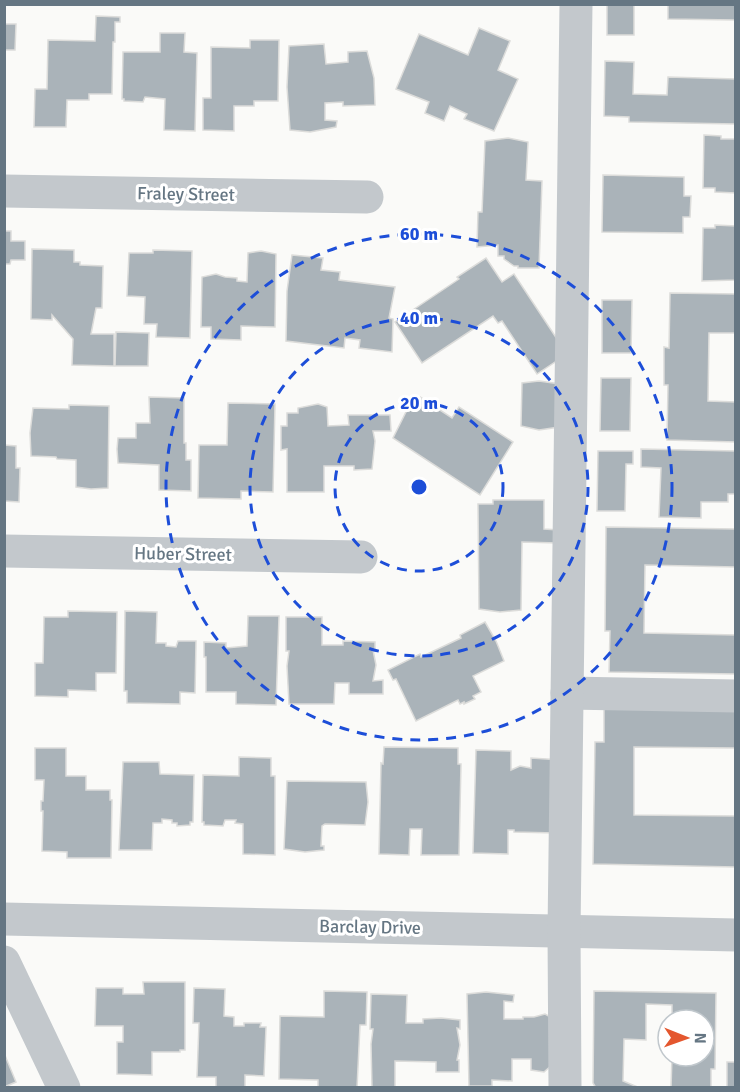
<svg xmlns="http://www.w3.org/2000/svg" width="740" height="1092" font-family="Signika,sans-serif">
  <rect width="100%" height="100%" fill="#fafaf8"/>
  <g fill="#aab3b9" stroke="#dcdcda" stroke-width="1.5">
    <rect x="607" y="4" width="27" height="31"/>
    <path d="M668 4H736V20L668 19Z"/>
    <path d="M96 16 120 17V22H115V42H113L112 94H89V100H67L66 127H34L35 89H47L48 40 95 41Z"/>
    <path d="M4 24H16L15 50H4Z"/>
    <path d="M479 28 510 41 498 70 518 79 494 131 464 119 467 114 450 106 444 121 425 113 429 102 396 89 419 34 468 55Z"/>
    <path d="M160 33H185L184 52 197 53 195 131 164 130 165 99 145 97 143 102 124 101V99H122L123 52H160Z"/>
    <path d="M250 40H279L278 101H254V106H234V131L203 130V98H211V47L250 48Z"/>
    <path d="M324 44 326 64 348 62V52L367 51 374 78 375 105 343 106V102L325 103V120L337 121 336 127 310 132 290 130 287 87 289 46Z"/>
    <path d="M605 61 634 62 633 94 667 95 668 77 736 79V124L629 122V117L604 116Z"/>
    <path d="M704 135 721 136V139H736V193L715 192V188H703Z"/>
    <path d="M508 138 528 142 526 180 542 181 539 268H518V266H514L504 259V256H498V245L477 247 478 212H482L485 141Z"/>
    <path d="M603 175 684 177V196H691L690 217H683V233L602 232Z"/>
    <path d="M715 225 736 226V280L702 281 703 228H715Z"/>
    <path d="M4 231H11V241H25V260H11L10 264H4Z"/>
    <path d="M32 249 74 250V262H80V265L103 266 102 308H96L91 334H114V366L72 365 73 339 52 315V320L31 319Z"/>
    <path d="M153 250 192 251 190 338 156 337 157 324H144L145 297 127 296 129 253H153Z"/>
    <path d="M261 251 276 254 275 327 241 326V340L211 339V327H201L202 277 216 274 225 277 237 278V281L247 282 248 253Z"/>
    <path d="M292 255 323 258 321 270 340 272 339 280 395 287 389 318 393 319 392 352 359 348 360 340 345 338 344 348 286 341 287 291Z"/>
    <path d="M486 258 502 282 514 274 567 354 537 374 502 321 498 323 493 316 422 363 395 322 459 279 457 277Z"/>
    <path d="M670 293 736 294V333H709L708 401 736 402V442L667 440 668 385H664V347L669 348Z"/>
    <path d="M602 300H632L631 353H602Z"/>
    <path d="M116 332 149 333 148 366H115Z"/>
    <path d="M601 378H631L630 431H600Z"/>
    <path d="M539 381 560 384 559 427 539 430 521 426 522 383Z"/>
    <path d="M149 397 184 398V443H186V460H191V491L159 490V465L118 463 117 449 118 438H136V423H150Z"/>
    <path d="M420 397 452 418 459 407 513 442 480 495 393 438 406 412Z"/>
    <path d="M228 403 275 404 273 492 241 491V499L198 498 199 445H227Z"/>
    <path d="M318 404 327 407 328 426 349 425 348 415H390L391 431H373L375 441 372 469 354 470V466H324V492H287V449L281 450V426H287V413H298V408Z"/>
    <path d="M69 405 109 406 108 488 91 489 76 487V460L57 459 56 457 31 456 30 433 33 408 69 409Z"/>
    <path d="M4 445 16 446V468H20L19 502 4 501Z"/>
    <path d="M641 449 736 451V494H728V502H701V518L659 517 661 468 641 467Z"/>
    <path d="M598 451H633V464H626L625 511H597Z"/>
    <path d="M493 500H544V529L559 530 558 543 522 542 521 610 500 612 479 609 478 504H493Z"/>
    <path d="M606 527 736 529V567L645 565 644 633 736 635V674L609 672 610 631H605Z"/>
    <path d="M68 611 117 612 116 673H96V691L68 690V697L35 696V663H43L44 617H68Z"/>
    <path d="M125 611 157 612 156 643H166V646L176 647 178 641H196L195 693 180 692V704L127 703V691H124Z"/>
    <path d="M248 616H279L276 705 236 704V692H206V657H204V642L226 643V648L247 646Z"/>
    <path d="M286 617H322V645H343V641L375 642V651L373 650 376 665 373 681 383 680V694H349V683H335L334 704H289L287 666 289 651H286Z"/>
    <path d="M485 622 496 641 504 661 473 676 481 692 473 696 475 699 464 704V702L460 704 458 700 416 721 396 679 393 680 388 670 420 654 421 657 461 638 460 635Z"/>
    <path d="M604 705 736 707V748L634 747V815L736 816V867L593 864 595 742H604Z"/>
    <path d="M384 747 458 748V764H461L459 855H421L422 829H410L409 855 379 854 381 763 383 764Z"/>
    <path d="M35 748H66V776H86V790H110V800H112L111 858H67V852L42 851 43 811H41V801H43L44 780H35Z"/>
    <path d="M476 750 511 751V770L520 766 531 768V758L562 760 556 833 514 832V830H508V854L473 853Z"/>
    <path d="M239 757 271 758V776H275V855L243 854V824L235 823 236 820H225L223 826 204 825V822H202L203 775 239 776Z"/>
    <path d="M123 762H159L160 774 194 775 193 822H190V825L177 826V823H172V820L162 819V823H153L152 850H119Z"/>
    <path d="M287 781 366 782 368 802 365 825 325 824 322 826 321 846H324V850L305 852 284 849Z"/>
    <path d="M143 982H185V1050H180V1052H152V1075L117 1074V1042H123V1026H95L96 988H123V994H144Z"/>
    <path d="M194 988 225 989 224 1016 234 1017V1026H244V1023H261L260 1027H266L264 1076 245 1075V1088H216V1077H197L199 1023H193Z"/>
    <path d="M324 991 367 992 366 1025H360L357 1088H318V1080L279 1079 280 1016 324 1017Z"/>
    <path d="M594 991 716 993 715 1069H711V1088H671L672 1056H704V1020H672V1005L646 1004V1040L624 1039 623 1081 640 1088H596L593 1083Z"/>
    <path d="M486 992 514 995 513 1002 504 1001V1019H523V1017H534L545 1014 554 1019 553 1064 544 1072 531 1070V1059H512V1081L492 1080V1086H469L467 994Z"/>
    <path d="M371 994 407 995 406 1023H423V1019L441 1018 460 1020V1029L457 1028 460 1045 457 1060H459V1072H436V1062L395 1061V1088H372L371 1044 373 1029H370Z"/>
    <path d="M4 1053 16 1082 4 1087Z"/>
    <rect x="727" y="1062" width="9" height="26"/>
  </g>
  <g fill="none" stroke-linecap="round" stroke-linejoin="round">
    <g stroke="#c3c8cc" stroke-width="33">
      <path d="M4 191 367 197"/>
      <path d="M4 551 361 557"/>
      <path d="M567 693 736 696"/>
      <path d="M4 919 736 935"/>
      <path d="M4 962 64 1088"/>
      <path d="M565 1088 564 931 576 4"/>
    </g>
  </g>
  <g fill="none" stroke="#1d4ed8" stroke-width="3" stroke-dasharray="10 8">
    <circle cx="419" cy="487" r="84"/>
    <circle cx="419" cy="487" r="169"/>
    <circle cx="419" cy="487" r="253"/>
  </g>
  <g text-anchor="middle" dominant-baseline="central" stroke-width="6" stroke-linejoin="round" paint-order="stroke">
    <g font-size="18" fill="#657683" stroke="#fff">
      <text transform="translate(186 194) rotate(1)">Fraley Street</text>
      <text transform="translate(183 554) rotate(1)">Huber Street</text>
      <text transform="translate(370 927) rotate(1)">Barclay Drive</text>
    </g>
  </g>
  <circle cx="419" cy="487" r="9" fill="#1d4ed8" stroke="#fff" stroke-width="3"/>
  <g font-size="18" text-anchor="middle" font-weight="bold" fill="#1d4ed8" stroke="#fff" stroke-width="6" stroke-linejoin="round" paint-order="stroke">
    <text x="419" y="240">60 m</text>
    <text x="419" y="324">40 m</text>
    <text x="419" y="409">20 m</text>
  </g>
  <rect width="740" height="1092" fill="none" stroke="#657683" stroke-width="12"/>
  <g transform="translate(686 1038) rotate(91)"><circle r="28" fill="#ffffff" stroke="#c1c8cd" stroke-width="1.5"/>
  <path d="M0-4.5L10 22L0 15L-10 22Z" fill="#e4572e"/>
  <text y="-9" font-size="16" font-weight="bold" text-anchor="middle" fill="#657683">N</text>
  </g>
</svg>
